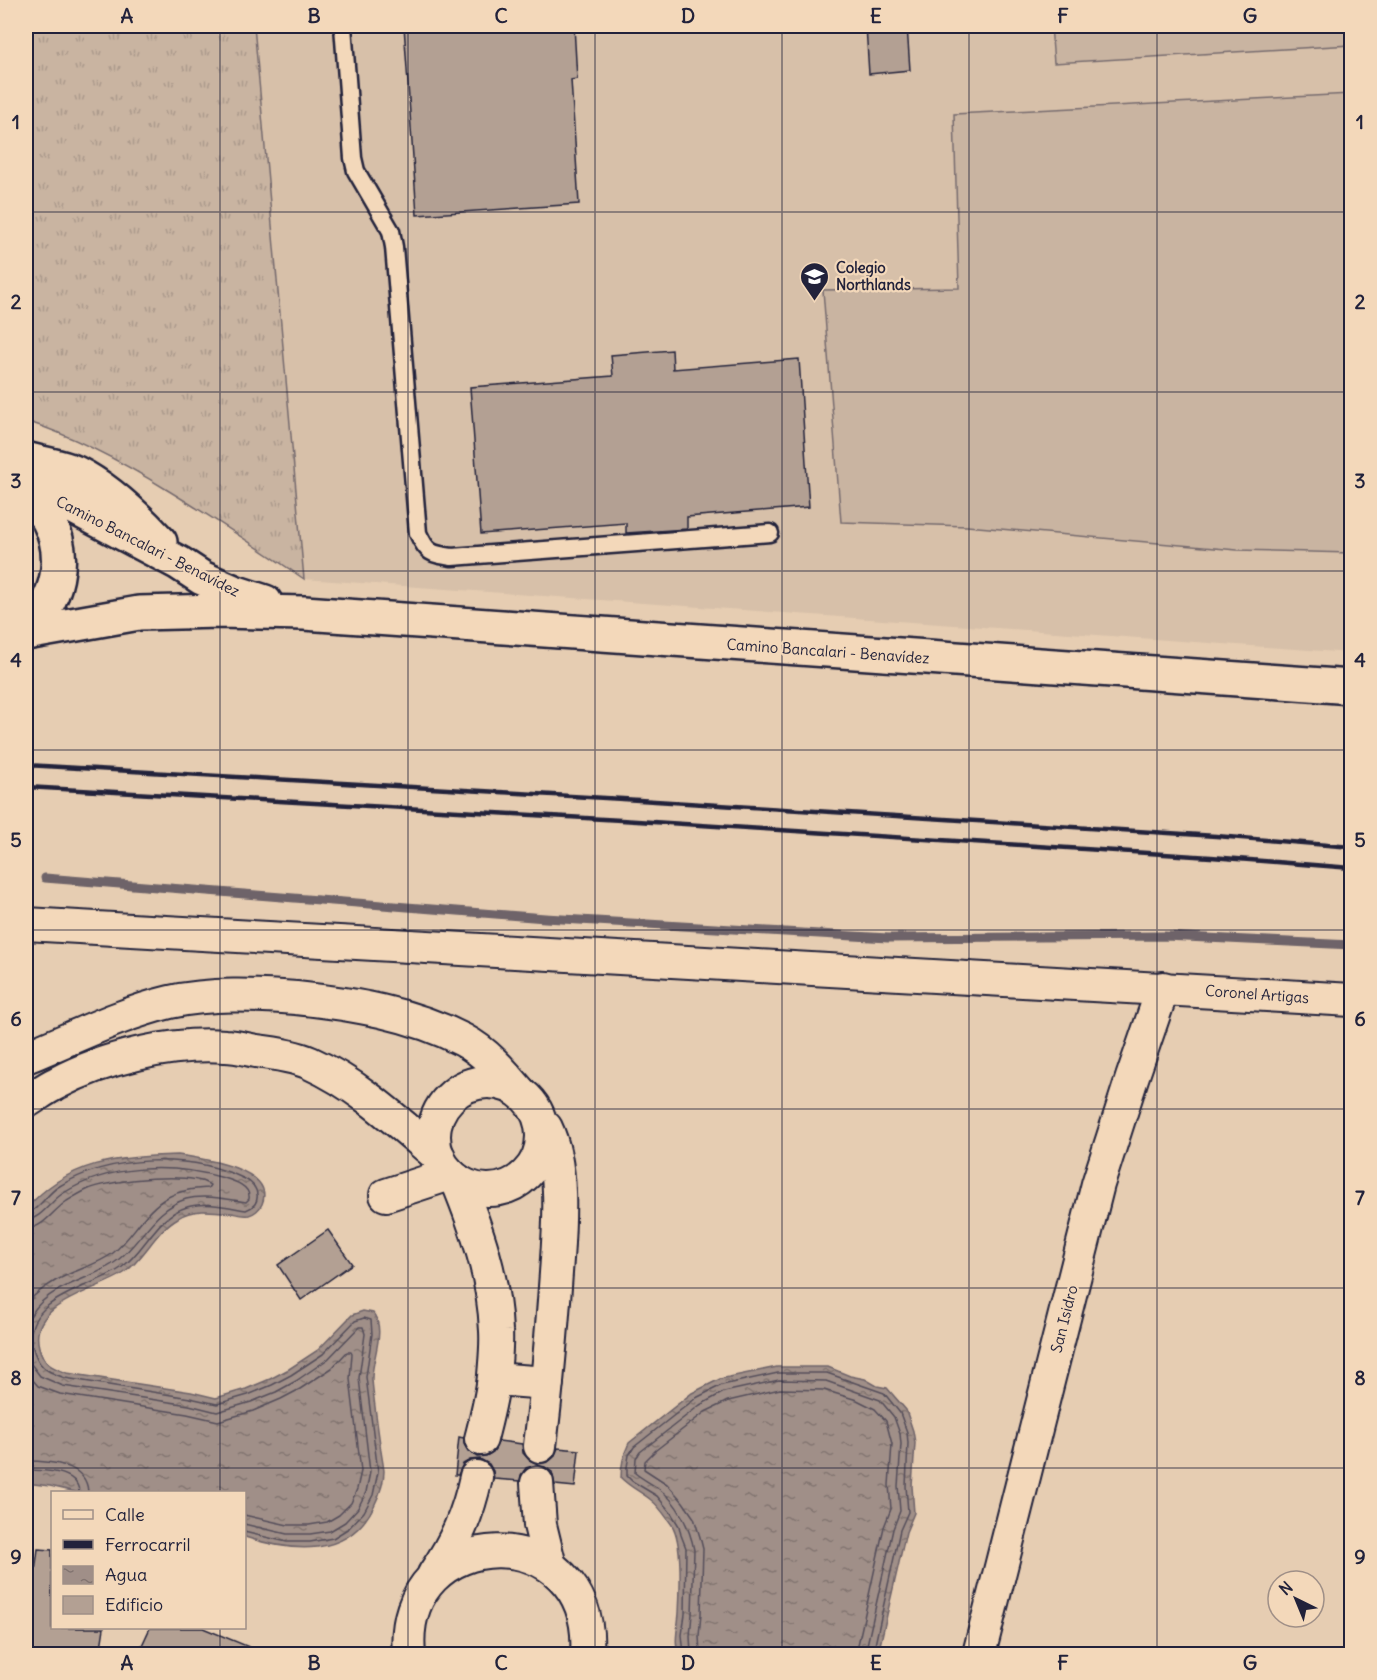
<svg xmlns="http://www.w3.org/2000/svg" width="1377" height="1680" font-family="Delius,sans-serif">
  <defs>
    <pattern id="grass-tufts" width="24" height="20" patternUnits="userSpaceOnUse" patternTransform="scale(1.5)"><rect width="24" height="20" fill="#c9b4a1"/><path d="M3 7l-1-3M5 7V3M7 7l1-3M15 17l-1-3M17 17v-4M19 17l1-3" fill="none" stroke="#ac9a8c"/></pattern>
    <pattern id="water-ripples" width="26" height="14" patternUnits="userSpaceOnUse" patternTransform="scale(1.5)"><rect width="26" height="14" fill="#a08f88"/><path d="M2 4q2-2 4 0t4 0M15 11q2-2 4 0t4 0" fill="none" stroke="#827470"/></pattern>
  </defs>
  <rect width="100%" height="100%" fill="#e6cdb2"/>
  <filter id="ink" filterUnits="userSpaceOnUse"><feTurbulence type="fractalNoise" baseFrequency=".0167" numOctaves="2"/><feDisplacementMap in="SourceGraphic" scale="12" xChannelSelector="R" yChannelSelector="G"/><feConvolveMatrix kernelMatrix="1 2 1 2 8 2 1 2 1" color-interpolation-filters="sRGB"/></filter>
  <g filter="url(#ink)">
    <path fill="#d7c0a9" d="M254 26H1351V653L304 579Z"/>
    <path fill="url(#grass-tufts)" stroke="#766b6e" stroke-width="1.5" d="M26 26H254L304 579C260 549 215 519 169 491 124 463 77 437 26 421Z"/>
    <g fill="#c9b4a1" stroke="#766b6e" stroke-width="1.5">
      <path d="M1051 26H1351V45L1054 63Z"/>
      <path d="M1351 94V553L1237 550 967 526 841 522 823 290 959 288 954 114Z"/>
    </g>
    <g fill="url(#water-ripples)" stroke="#6e6369" stroke-width="1.5">
      <path d="M178 1155C199 1158 277 1168 262 1204 260 1209 254 1214 249 1215 243 1216 237 1214 231 1213 214 1211 193 1208 178 1218 155 1231 145 1258 124 1273 98 1291 27 1303 39 1347 44 1365 51 1367 67 1373L191 1392 216 1398 246 1389 270 1379 289 1369 318 1350 352 1315 363 1311 373 1313C387 1330 371 1360 372 1380 374 1401 377 1423 380 1444 381 1453 383 1462 384 1471 384 1483 379 1496 374 1506 348 1559 292 1552 245 1537L244 1492H76L50 1486 26 1483V1209C68 1160 118 1157 178 1155Z"/>
      <path d="M777 1367H828L850 1376 865 1379 877 1386 887 1388 906 1410 913 1431 915 1443 912 1486 914 1513 906 1532 878 1654H678C674 1641 678 1627 679 1613 680 1591 683 1543 672 1525 666 1517 659 1506 651 1500 641 1492 630 1487 621 1478 621 1465 623 1455 629 1443L692 1393 720 1379Z"/>
    </g>
    <g fill="none" stroke-linecap="round" stroke-linejoin="round">
      <g stroke="#544e5a" stroke-width="1.5">
        <path d="M26 1213C38 1211 47 1194 58 1187 109 1155 191 1152 245 1179 259 1186 263 1204 246 1210 228 1207 205 1201 187 1207 156 1216 146 1250 121 1268 94 1287 21 1299 32 1345 38 1367 45 1371 65 1378L190 1398 217 1404 248 1395 272 1385 291 1375 323 1354 355 1321 364 1318 371 1320 372 1334 366 1377 378 1472 373 1495 364 1512 349 1528 333 1538 310 1542H287L244 1532"/>
        <path d="M26 1220C41 1219 50 1202 62 1194 109 1164 172 1163 224 1178 234 1181 251 1186 249 1199L246 1202C227 1199 204 1194 186 1199 154 1209 142 1241 118 1260 88 1284 42 1283 26 1325"/>
        <path d="M26 1229C44 1228 52 1211 67 1201 74 1197 83 1191 91 1188 114 1180 191 1171 210 1185L208 1188C193 1189 181 1190 168 1197 144 1210 133 1237 113 1253 100 1263 82 1268 67 1275 53 1281 35 1293 26 1304"/>
        <path d="M26 1349 31 1364 40 1376 63 1386 189 1405 217 1412 251 1402 276 1392 296 1381 328 1359 359 1327H363L365 1334 359 1378 370 1472 366 1492 358 1508 345 1522 330 1531 310 1534H287L244 1524"/>
        <path d="M26 1372 38 1386 60 1394 187 1414 218 1421 253 1411 281 1399 300 1389 332 1368 347 1352H351L352 1354 350 1379 361 1471 357 1489 351 1503 339 1515 327 1522 309 1525H288L244 1515"/>
        <path d="M26 1461C48 1461 87 1463 88 1492"/>
        <path d="M26 1470C43 1470 78 1470 79 1492"/>
        <path d="M684 1654 682 1635 685 1614 686 1548 681 1535 679 1526 671 1513 657 1496 632 1481 627 1476V1467L629 1455 634 1447 696 1398 722 1385 778 1373H827L884 1393 900 1413 907 1432 908 1443 906 1486 908 1512 900 1530 873 1654"/>
        <path d="M691 1654 690 1636 692 1614 694 1550C690 1528 677 1501 659 1489 651 1483 642 1479 635 1473L636 1458 640 1452 700 1405 724 1392 779 1380 826 1381 880 1400 894 1417 900 1434 901 1444 898 1486 900 1511 893 1529 865 1654"/>
        <path d="M700 1654 699 1636 701 1614 703 1549 700 1537 694 1518 683 1502 667 1484 644 1469 645 1461 656 1450 705 1412 728 1401 780 1389 824 1390 857 1400 875 1409 886 1421 892 1444 889 1485 891 1509 884 1527 856 1654"/>
      </g>
      <path stroke="#6e6369" stroke-width="9" d="M45 878 545 918 888 938 1165 936 1352 945"/>
    </g>
    <g fill="#b3a093" stroke="#22223b" stroke-width="1.5">
      <path d="M404 26H574L577 79 571 80 579 204 417 215Z"/>
      <path d="M866 26H907L910 70 869 74Z"/>
      <path d="M672 350 673 369 799 359 809 507 687 517V529L626 533V523L481 534 470 387 613 376 611 355Z"/>
      <path d="M328 1230 352 1264 301 1300 278 1265Z"/>
      <path d="M459 1437 464 1438V1444L468 1451 477 1457 486 1456 493 1452 499 1441 522 1444 523 1453 529 1460 538 1464 548 1462 554 1457 558 1448 579 1450 575 1487 555 1485 552 1472 545 1467 536 1465 526 1468 521 1475 520 1481 494 1479 493 1471 489 1464 480 1459 470 1460 463 1464 458 1475H455Z"/>
      <path d="M38 1549 52 1550V1628H104L100 1654H26V1639Z"/>
      <path d="M150 1628H203L266 1654H138Z"/>
    </g>
    <g fill="none" stroke-linecap="round" stroke-linejoin="round">
      <defs>
        <path id="service" d="M343 26 353 158 356 171 391 231 394 247 418 533C427 553 431 554 452 557L770 533"/>
        <g id="minor">
          <path d="M26 924 1352 1000"/>
          <path d="M26 1057C73 1038 120 1014 170 1002 211 993 255 995 296 998 353 1004 411 1013 463 1040 486 1052 503 1072 519 1091"/>
          <circle cx="488" cy="1136" r="54"/>
          <path d="M26 1102C36 1096 46 1088 57 1083 103 1058 172 1042 225 1046 235 1046 246 1049 256 1051 273 1053 294 1056 310 1063 359 1085 399 1123 439 1157"/>
          <path d="M457 1180C477 1229 494 1278 496 1331 497 1346 495 1362 494 1376 492 1397 486 1419 481 1439"/>
          <path d="M386 1195 450 1174"/>
          <path d="M494 1379 547 1383"/>
          <path d="M540 1446C547 1388 552 1331 556 1273 559 1231 565 1167 546 1128"/>
          <path d="M537 1483 540 1525 550 1566"/>
          <path d="M434 1574C456 1542 468 1514 476 1477"/>
          <path d="M409 1654C396 1520 597 1514 587 1654"/>
          <path d="M979 1654 1098 1184 1132 1078 1163 988"/>
        </g>
        <g id="secondary">
          <path d="M26 459C42 464 61 466 76 473 108 489 136 516 160 542"/>
          <path d="M26 489 66 503 179 563 202 578 234 592 265 602"/>
          <path d="M26 499C33 504 45 513 49 521 67 556 59 603 26 626"/>
          <path d="M26 633 139 613 219 611 304 613 1352 687"/>
        </g>
      </defs>
      <use href="#service" stroke="#22223b" stroke-width="21"/>
      <use href="#minor" stroke="#22223b" stroke-width="36"/>
      <use href="#secondary" stroke="#22223b" stroke-width="38"/>
      <use href="#service" stroke="#f3d8ba" stroke-width="16"/>
      <use href="#minor" stroke="#f3d8ba" stroke-width="32"/>
      <use href="#secondary" stroke="#f3d8ba" stroke-width="33"/>
      <g stroke="#22223b" stroke-width="4.5">
        <path d="M26 765 623 799 1216 836 1352 847"/>
        <path d="M26 787 621 820 1211 857 1352 868"/>
      </g>
    </g>
  </g>
  <path fill="none" stroke="#22223b" stroke-width="1.5" stroke-opacity="0.55" d="M220 26V1492M408 26V1654M595 26V1654M782 26V1654M969 26V1654M1157 26V1654M26 212H1352M26 392H1352M26 571H1352M26 750H1352M26 930H1352M26 1109H1352M26 1288H1352M26 1468H1352M220 1628V1654"/>
  <defs>
    <symbol id="school-pin" viewBox="-11 -11 22 30"><path d="M0 17L-7.5 6A9.5 9.5 0 1 1 7.5 6Z" fill="#22223b" stroke="#f3d8ba"/><path d="M0-5L7-2L0 1L-7-2ZM-4 1L0 2.5L4 1V4Q0 6-4 4Z" fill="#fff"/></symbol>
  </defs>
  <g fill-rule="evenodd">
    <use href="#school-pin" x="798" y="260" width="33" height="45"/>
  </g>
  <g text-anchor="middle" dominant-baseline="central" stroke-width="4.5" stroke-linejoin="round" paint-order="stroke">
    <g font-size="15" font-weight="bold" fill="#22223b" stroke="#f3d8ba" text-anchor="start">
      <text x="836" y="267">Colegio<tspan x="836" dy="17">Northlands</tspan></text>
    </g>
    <g font-size="15" fill="#22223b" stroke="#f3d8ba">
      <text transform="translate(148 546) rotate(27)">Camino Bancalari - Benavídez</text>
      <text transform="translate(828 651) rotate(4)">Camino Bancalari - Benavídez</text>
      <text transform="translate(1257 994) rotate(4)">Coronel Artigas</text>
      <text transform="translate(1064 1319) rotate(-76)">San Isidro</text>
    </g>
  </g>
  <rect width="1377" height="1680" fill="none" stroke="#f3d8ba" stroke-width="66"/>
  <rect x="51" y="1491" width="195" height="138" fill="#f3d8ba" stroke="#9f8f87" stroke-width="1.5"/>
  <rect x="63" y="1510" width="30" height="9" fill="#f3d8ba" stroke="#9f8f87" stroke-width="1.5"/>
  <text x="105" y="1521" font-size="18" fill="#22223b">Calle</text>
  <rect x="63" y="1540" width="30" height="9" fill="#22223b" stroke="#9f8f87" stroke-width="1.5"/>
  <text x="105" y="1551" font-size="18" fill="#22223b">Ferrocarril</text>
  <rect x="63" y="1566" width="30" height="18" fill="url(#water-ripples)" stroke="#9f8f87" stroke-width="1.5"/>
  <text x="105" y="1581" font-size="18" fill="#22223b">Agua</text>
  <rect x="63" y="1596" width="30" height="18" fill="#b3a093" stroke="#9f8f87" stroke-width="1.5"/>
  <text x="105" y="1611" font-size="18" fill="#22223b">Edificio</text>
  <g transform="translate(1296 1599) rotate(317)"><circle r="28" fill="#f3d8ba" stroke="#9f8f87" stroke-width="1.5"/>
  <path d="M0-4.5L10 22L0 15L-10 22Z" fill="#22223b"/>
  <text y="-9" font-size="16" font-weight="bold" text-anchor="middle" fill="#22223b">N</text>
  </g>
  <rect x="33" y="33" width="1311" height="1614" fill="none" stroke="#22223b" stroke-width="2"/>
  <g font-size="20" text-anchor="middle" font-weight="bold" fill="#22223b">
    <text x="127" y="23">A</text>
    <text x="314" y="23">B</text>
    <text x="501" y="23">C</text>
    <text x="688" y="23">D</text>
    <text x="876" y="23">E</text>
    <text x="1063" y="23">F</text>
    <text x="1250" y="23">G</text>
    <text x="16" y="129">1</text>
    <text x="1360" y="129">1</text>
    <text x="16" y="309">2</text>
    <text x="1360" y="309">2</text>
    <text x="16" y="488">3</text>
    <text x="1360" y="488">3</text>
    <text x="16" y="667">4</text>
    <text x="1360" y="667">4</text>
    <text x="16" y="847">5</text>
    <text x="1360" y="847">5</text>
    <text x="16" y="1026">6</text>
    <text x="1360" y="1026">6</text>
    <text x="16" y="1205">7</text>
    <text x="1360" y="1205">7</text>
    <text x="16" y="1385">8</text>
    <text x="1360" y="1385">8</text>
    <text x="16" y="1564">9</text>
    <text x="1360" y="1564">9</text>
    <text x="127" y="1670">A</text>
    <text x="314" y="1670">B</text>
    <text x="501" y="1670">C</text>
    <text x="688" y="1670">D</text>
    <text x="876" y="1670">E</text>
    <text x="1063" y="1670">F</text>
    <text x="1250" y="1670">G</text>
  </g>
</svg>
